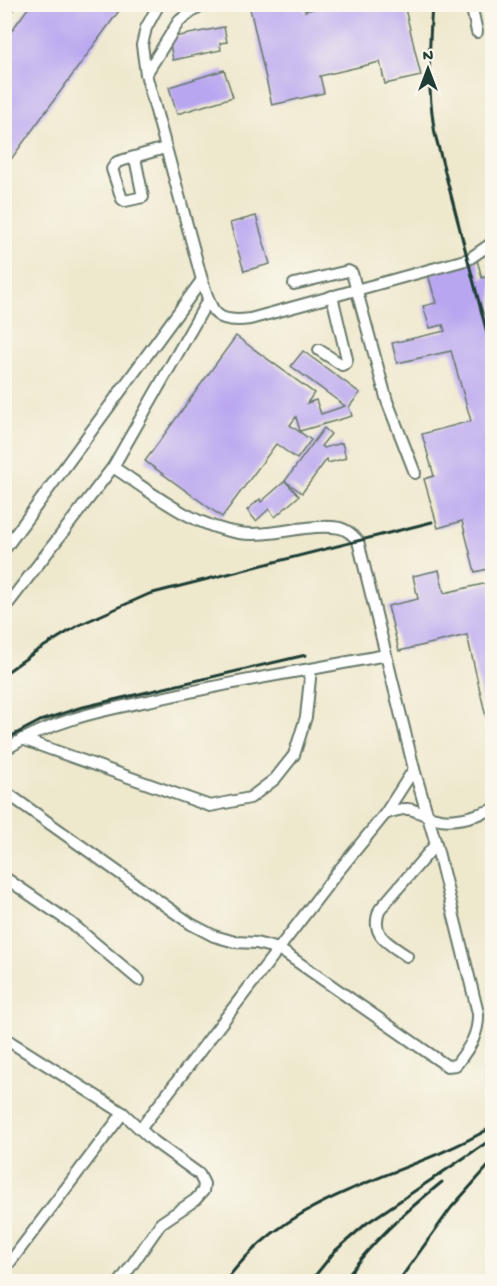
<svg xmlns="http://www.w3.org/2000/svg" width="497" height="1286" font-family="'Gochi Hand',sans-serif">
  <rect width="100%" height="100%" fill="#fbf7ec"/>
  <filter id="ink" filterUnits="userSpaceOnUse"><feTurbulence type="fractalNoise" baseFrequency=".0167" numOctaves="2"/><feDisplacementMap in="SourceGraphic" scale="12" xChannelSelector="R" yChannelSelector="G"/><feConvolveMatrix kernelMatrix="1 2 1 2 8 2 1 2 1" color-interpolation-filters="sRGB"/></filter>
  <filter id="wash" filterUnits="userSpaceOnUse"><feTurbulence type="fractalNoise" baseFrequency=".008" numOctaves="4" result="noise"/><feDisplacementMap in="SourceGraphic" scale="24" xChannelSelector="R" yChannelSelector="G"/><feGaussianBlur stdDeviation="1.35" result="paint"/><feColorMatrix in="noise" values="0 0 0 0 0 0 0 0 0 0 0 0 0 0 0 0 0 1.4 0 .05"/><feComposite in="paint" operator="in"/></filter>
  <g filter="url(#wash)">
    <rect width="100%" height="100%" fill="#eee8cd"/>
    <g id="blocks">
      <g fill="#b9a6f0">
        <path d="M31 4H124L4 169V41Z"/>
        <path d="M249 4H304L305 11 326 6V4H404L421 76 385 84 380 62 320 76 324 93 272 105Z"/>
        <path d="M224 27 227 42 220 43 221 50 173 60 169 38Z"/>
        <path d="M224 70 233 97 177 114 169 87Z"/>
        <path d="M256 216 270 264 244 271 230 223Z"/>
        <path d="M477 260 482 278 492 274V568L475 572 462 521 438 528 424 479 434 476 422 434 471 421 451 351 397 363 392 343 445 331 443 325 430 328 423 306 436 303 428 274Z"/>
        <path d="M236 336 314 393 307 403 316 400 321 414 345 406 291 366 303 351 360 393 349 407 352 416 300 431 296 417 290 425 311 440 297 459 276 444 222 517 145 461Z"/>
        <path d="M324 428 331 434 321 446 324 448 342 443 346 458 328 463 327 459 302 493 285 481 299 496 275 517 269 509 256 521 247 510 260 499 261 502 285 481Z"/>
        <path d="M439 570 444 593 492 582V715L486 717 467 635 399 651 388 606 418 599 413 576Z"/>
      </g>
    </g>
  </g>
  <g filter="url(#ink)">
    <use href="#blocks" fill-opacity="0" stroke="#67796a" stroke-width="1.5"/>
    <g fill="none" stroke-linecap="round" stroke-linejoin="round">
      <defs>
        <g id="minor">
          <path d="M159 4 146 28 142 45 146 74 202 280C212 311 213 324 250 319L469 259 492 243"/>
          <path d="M471 4 477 32"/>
          <path d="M4 6 6 4"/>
          <path d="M146 74 179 21 202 4"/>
          <path d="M135 158 143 197 125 201 122 199 112 169 117 162 165 148"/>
          <path d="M294 284 348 271 352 273 387 401 415 473"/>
          <path d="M319 350 342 365 346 363 347 359 332 296"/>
          <path d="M4 550 202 280"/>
          <path d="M4 609 113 467 208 300"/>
          <path d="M22 739 210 806 250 798 275 779 294 755 306 717 311 669 386 655"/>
          <path d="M4 750C51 721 95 712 148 701 202 689 256 678 311 669"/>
          <path d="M4 791 191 924 214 936 235 942 256 943 279 949 447 1066 456 1065C469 1048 479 1035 478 1013L436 844 414 769 358 541C353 535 348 530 340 528 310 522 271 538 239 533 192 526 151 492 113 467"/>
          <path d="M385 814C417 802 414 815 440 819 458 822 476 815 492 810"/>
          <path d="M4 877 71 923 139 980"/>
          <path d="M407 956C388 943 369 935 380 909L436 844"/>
          <path d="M4 1038 123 1113 152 1140 199 1174 204 1184 203 1191 195 1200 161 1223 120 1282"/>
          <path d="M141 1128 336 874 385 814 414 769"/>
          <path d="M4 1270 123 1113"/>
        </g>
      </defs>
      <use href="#minor" stroke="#67796a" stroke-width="14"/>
      <use href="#minor" stroke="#fff" stroke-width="10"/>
      <g stroke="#1f3d34" stroke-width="3">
        <path d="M432 4C429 51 427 88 435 134L492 352"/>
        <path d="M4 20 16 4"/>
        <path d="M4 674 35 652 79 625 149 594 432 522"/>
        <path d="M4 740 40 721 79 708 306 655"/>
        <path d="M225 1282C292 1189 401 1181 492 1127"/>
        <path d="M310 1282 335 1251 367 1223 492 1139"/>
        <path d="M343 1282C371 1242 405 1212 442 1182"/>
        <path d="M398 1282 451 1208 492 1162"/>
        <path d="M487 1282 492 1270"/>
      </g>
    </g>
  </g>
  <rect width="497" height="1286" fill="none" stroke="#fbf7ec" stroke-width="24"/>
  <g transform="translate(428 69)" stroke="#fbf7ec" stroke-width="4.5" paint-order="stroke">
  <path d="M0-4.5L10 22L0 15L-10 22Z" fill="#1f3d34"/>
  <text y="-9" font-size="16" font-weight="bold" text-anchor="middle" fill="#1f3d34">N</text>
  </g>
</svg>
